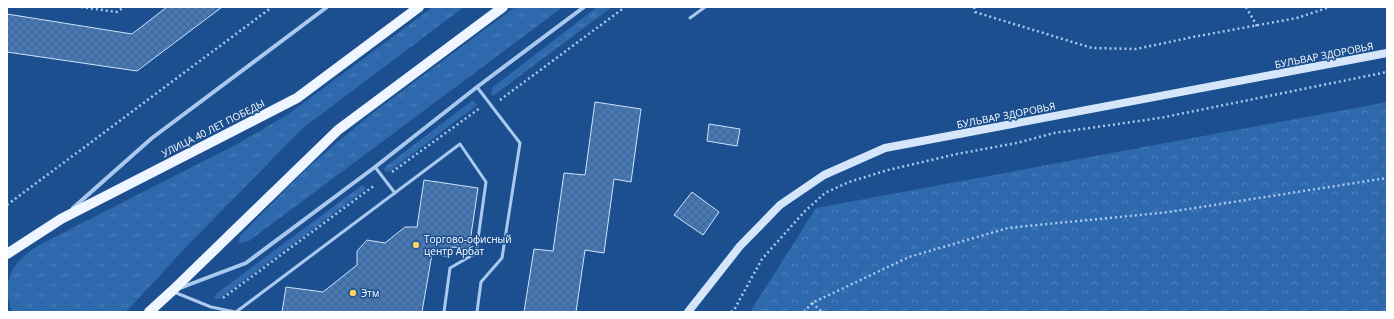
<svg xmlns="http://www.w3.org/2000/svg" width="1394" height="319" font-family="'Open Sans',sans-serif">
  <defs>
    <pattern id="grass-tufts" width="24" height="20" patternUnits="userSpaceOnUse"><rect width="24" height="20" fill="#2e69ad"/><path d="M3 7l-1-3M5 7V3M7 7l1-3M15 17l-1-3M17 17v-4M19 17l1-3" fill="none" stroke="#4d80b9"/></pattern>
    <pattern id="forest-crowns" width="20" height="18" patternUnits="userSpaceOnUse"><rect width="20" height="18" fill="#2e69ad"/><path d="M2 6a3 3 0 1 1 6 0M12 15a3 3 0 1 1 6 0" fill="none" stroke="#4d80b9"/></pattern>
    <pattern id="building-cross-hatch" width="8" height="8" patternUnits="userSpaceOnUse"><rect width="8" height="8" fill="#4478b7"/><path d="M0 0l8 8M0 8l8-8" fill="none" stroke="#486282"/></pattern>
  </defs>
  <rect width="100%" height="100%" fill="#1b4f8f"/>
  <g fill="url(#grass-tufts)">
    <path d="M433 7H464L303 128 186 247 126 312H12C0 278 13 261 41 244L239 143 287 115Z"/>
    <path d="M515 7H563L249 241 242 243 239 242V239L241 235 305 170 336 143 374 112Z"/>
    <path d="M597 7H612L493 96 491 93 493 87Z"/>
    <path d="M473 100 477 105 390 171 386 172 384 169 386 166Z"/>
    <path d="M361 186H364L365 188V190L219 299H216L214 297 216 294Z"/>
  </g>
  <path fill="url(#forest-crowns)" d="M1387 102V312H750L816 208Z"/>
  <g fill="url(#building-cross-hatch)" stroke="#cfe3fa">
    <path d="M167 7H222L137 71 7 52V14L132 34Z"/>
    <path d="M595 102 641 109 631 182 614 179 604 253 585 250 576 312H524L534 249 553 251 564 173 585 175Z"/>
    <path d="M709 124 740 129 737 146 707 141Z"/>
    <path d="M424 180 478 188 469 249 452 247 450 257 432 254 422 312H282L286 287 323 292 357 265V251L367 240 385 243 405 227H417Z"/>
    <path d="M692 192 719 212 703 235 674 215Z"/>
  </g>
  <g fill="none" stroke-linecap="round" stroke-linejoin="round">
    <g stroke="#a9c9ee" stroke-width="2.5" stroke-dasharray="2 3" stroke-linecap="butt">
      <path d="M81 7 117 12 124 7"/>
      <path d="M974 7 975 12 1092 48 1136 49 1193 37 1297 18 1330 7"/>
      <path d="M1246 7 1257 26"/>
      <path d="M500 100 625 7"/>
      <path d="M392 172 480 108"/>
      <path d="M7 205 272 7"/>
      <path d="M223 298 375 185"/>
      <path d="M812 303 822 312"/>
      <path d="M731 312 734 310 762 259 804 212 825 193 849 182 888 170 957 154 1017 143 1054 133 1160 118 1387 72"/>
      <path d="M804 312 812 303 909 257 1008 228 1169 212 1387 178"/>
    </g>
    <g stroke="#a9c9ee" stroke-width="3">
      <path d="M690 18 705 7"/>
      <path d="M375 167 395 193"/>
      <path d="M174 292 211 307 235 312"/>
      <path d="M236 312 460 144 486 182 476 253 450 268 444 312"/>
      <path d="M477 312 481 282 502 258 520 143 477 87"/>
    </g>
    <g stroke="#a9c9ee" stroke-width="4">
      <path d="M73 208 152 138 327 7"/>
      <path d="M180 288 246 263 375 167 477 87 584 7"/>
    </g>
    <path stroke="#d6e6fa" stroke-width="8" d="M688 312 740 246 780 205 824 175 885 148 1387 53"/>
    <g stroke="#f0f6ff" stroke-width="10">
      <path d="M7 254 61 219 297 98 419 7"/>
      <path d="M149 312 172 291 338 130 503 7"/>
    </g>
  </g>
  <g fill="#ffd166" stroke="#1b4f8f" stroke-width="1.5">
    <circle cx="416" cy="245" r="4"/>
    <circle cx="353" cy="293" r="4"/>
  </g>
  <g text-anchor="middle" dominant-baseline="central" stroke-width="3" stroke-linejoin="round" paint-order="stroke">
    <g font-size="10" fill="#fff" stroke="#1b4f8f">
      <text transform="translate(1324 55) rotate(-11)">БУЛЬВАР ЗДОРОВЬЯ</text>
      <text transform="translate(1006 115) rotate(-11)">БУЛЬВАР ЗДОРОВЬЯ</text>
      <text transform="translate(213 128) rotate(-27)">УЛИЦА 40 ЛЕТ ПОБЕДЫ</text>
    </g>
    <g font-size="10" fill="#fff" stroke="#1b4f8f" text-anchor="start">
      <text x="424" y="239">Торгово-офисный<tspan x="424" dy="12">центр Арбат</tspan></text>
      <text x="361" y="293">Этм</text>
    </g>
  </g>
  <rect width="1394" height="319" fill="none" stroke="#ffffff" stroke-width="16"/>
</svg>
